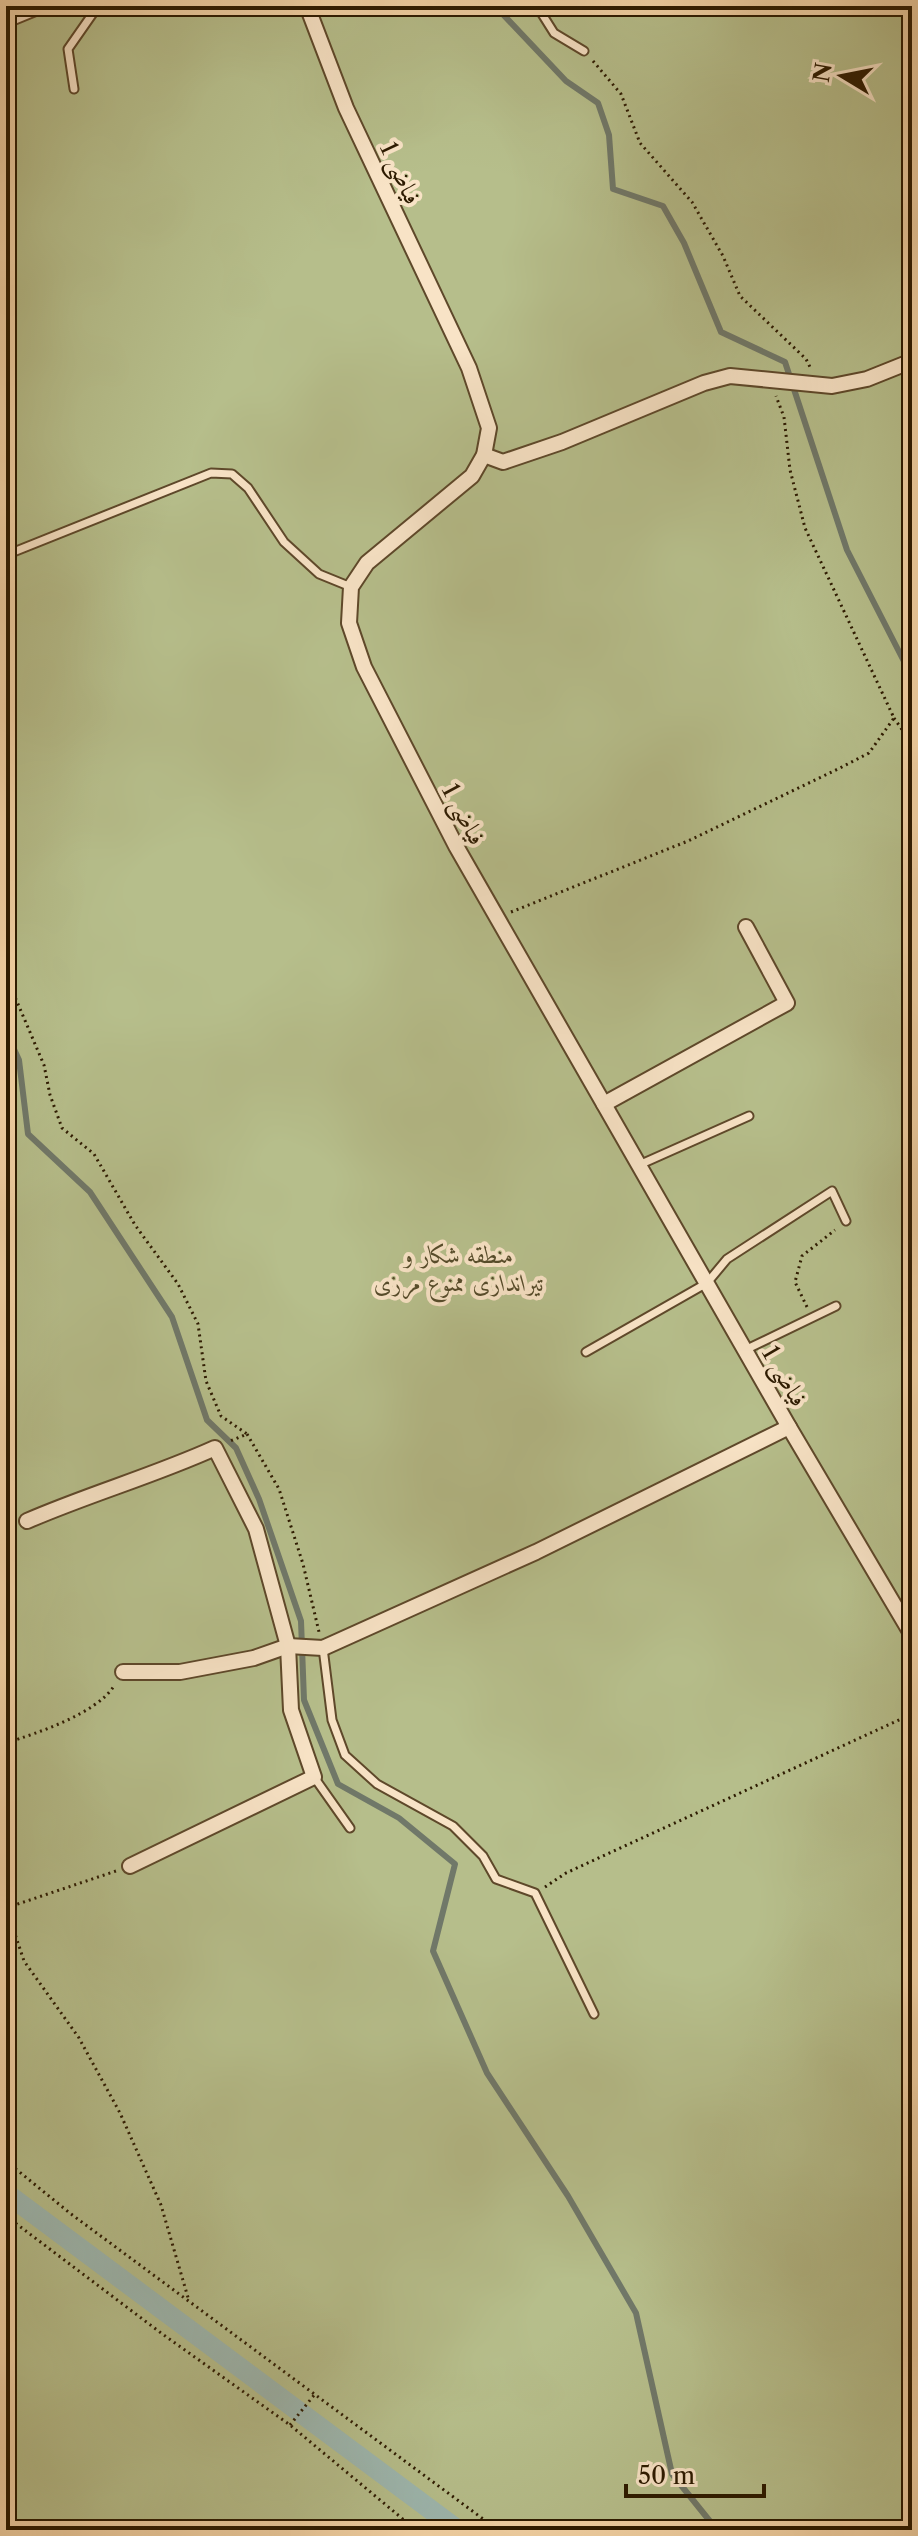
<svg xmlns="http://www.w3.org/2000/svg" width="918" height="2536" font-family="'Libre Caslon Text',Amiri,serif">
  <rect width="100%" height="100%" fill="#f4d4a7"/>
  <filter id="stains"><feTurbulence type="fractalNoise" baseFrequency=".0025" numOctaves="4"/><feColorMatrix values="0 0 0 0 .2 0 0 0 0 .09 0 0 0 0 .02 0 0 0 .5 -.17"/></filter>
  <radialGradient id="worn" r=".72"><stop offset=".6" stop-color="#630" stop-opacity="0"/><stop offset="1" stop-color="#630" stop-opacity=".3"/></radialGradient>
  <rect fill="#b6be8b" stroke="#716c46" stroke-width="2" x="6" y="6" width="906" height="2524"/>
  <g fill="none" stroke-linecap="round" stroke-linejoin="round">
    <g stroke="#707869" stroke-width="6">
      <path d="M495 6 566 81 598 103 609 135 613 189 663 206 684 243 721 332 785 362 847 550 912 677"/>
      <path d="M6 1032 19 1060 28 1134 90 1192 172 1317 207 1420 236 1448 259 1499 301 1621 304 1700 338 1784 399 1818 455 1864 433 1951 487 2073 568 2196 636 2313 672 2474 717 2530"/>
    </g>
    <path stroke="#9db7af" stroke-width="20" d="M6 2193 458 2530"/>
    <defs>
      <g id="lane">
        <path d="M537 6 554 33 584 51"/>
        <path d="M74 89 68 49 98 6"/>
        <path d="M6 555 211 473 232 474 248 488 284 542 319 574 351 587"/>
        <path d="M639 1165 749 1116"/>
        <path d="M745 1350 836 1306"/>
        <path d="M586 1352 707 1283 727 1259 832 1191 846 1221"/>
        <path d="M323 1648 332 1720 345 1755 377 1784 453 1826 483 1856 496 1879 535 1893 594 2014"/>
        <path d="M314 1777 350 1828"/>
      </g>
      <g id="street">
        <path d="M307 6 346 108 469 368 489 428 484 455 472 476 367 563 351 587 349 623 364 667 456 846 789 1427 912 1635"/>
        <path d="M6 20 40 6"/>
        <path d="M484 455 503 462 562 442 704 383 730 376 832 386 867 379 912 361"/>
        <path d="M604 1104 787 1003 746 927"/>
        <path d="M27 1521C89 1494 153 1476 215 1448L256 1529 288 1646 291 1710 314 1777 130 1866"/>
        <path d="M123 1672H180L254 1658 288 1646 323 1648 536 1552 789 1427"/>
      </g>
    </defs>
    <use href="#lane" stroke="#5e482a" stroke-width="11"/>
    <use href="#street" stroke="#5e482a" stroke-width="18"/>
    <g stroke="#2c1a00" stroke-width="3" stroke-dasharray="2 4" stroke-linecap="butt">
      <path d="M593 61 621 94 640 143 692 202 723 256 740 296 806 359 810 367"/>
      <path d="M894 718 912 744"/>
      <path d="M511 912 688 841 840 768 869 753 894 718 805 528 790 470 784 417 776 396"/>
      <path d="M6 976 44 1065 50 1095 62 1128 94 1154 135 1225 178 1284 198 1324 206 1381 221 1416 247 1434 228 1442"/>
      <path d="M807 1307 795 1282 802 1256 835 1230"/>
      <path d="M247 1434 279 1489 303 1564 319 1632"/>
      <path d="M6 1743C37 1733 96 1714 114 1686"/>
      <path d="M545 1887 566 1873 912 1714"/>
      <path d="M6 1907 24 1961 79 2038 120 2113 161 2205 189 2301"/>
      <path d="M6 1908 116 1871"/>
      <path d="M6 2161 71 2214 498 2530"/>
      <path d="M6 2216 161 2333 290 2425 416 2530"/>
      <path d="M290 2425 315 2394"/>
    </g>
    <use href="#lane" stroke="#f8e3c6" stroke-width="7"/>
    <use href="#street" stroke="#f8e3c6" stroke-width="14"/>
  </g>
  <g text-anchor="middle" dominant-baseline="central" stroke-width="8" stroke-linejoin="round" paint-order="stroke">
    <g font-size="24" fill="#2c1a00" stroke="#f8e3c6">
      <text transform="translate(401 173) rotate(65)">فیاضی 1</text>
      <text transform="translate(464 814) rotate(62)">فیاضی 1</text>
      <text transform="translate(785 1376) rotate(60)">فیاضی 1</text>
    </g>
    <g font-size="24" font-style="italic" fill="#554b2a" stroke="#f8e3c6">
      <text x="459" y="1254">منطقه شکار و<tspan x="459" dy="28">تیراندازی ممنوع مرزی</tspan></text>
    </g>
  </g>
  <rect width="918" height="2536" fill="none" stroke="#f4d4a7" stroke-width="32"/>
  <rect x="8" y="8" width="902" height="2520" fill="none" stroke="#2c1a00" stroke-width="4"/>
  <rect x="16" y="16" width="886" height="2504" fill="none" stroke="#2c1a00" stroke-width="2"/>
  <g transform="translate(842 76) rotate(280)" stroke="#f8e3c6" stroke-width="6" paint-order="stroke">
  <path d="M0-6L14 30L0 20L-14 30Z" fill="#2c1a00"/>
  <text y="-12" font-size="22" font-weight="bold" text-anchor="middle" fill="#2c1a00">N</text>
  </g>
  <path d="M626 2484v12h138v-12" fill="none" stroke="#2c1a00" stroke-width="4"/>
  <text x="638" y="2484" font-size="24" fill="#2c1a00" stroke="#f8e3c6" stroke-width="6" paint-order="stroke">50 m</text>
  <rect width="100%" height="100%" filter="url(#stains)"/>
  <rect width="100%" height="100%" fill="url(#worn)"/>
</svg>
